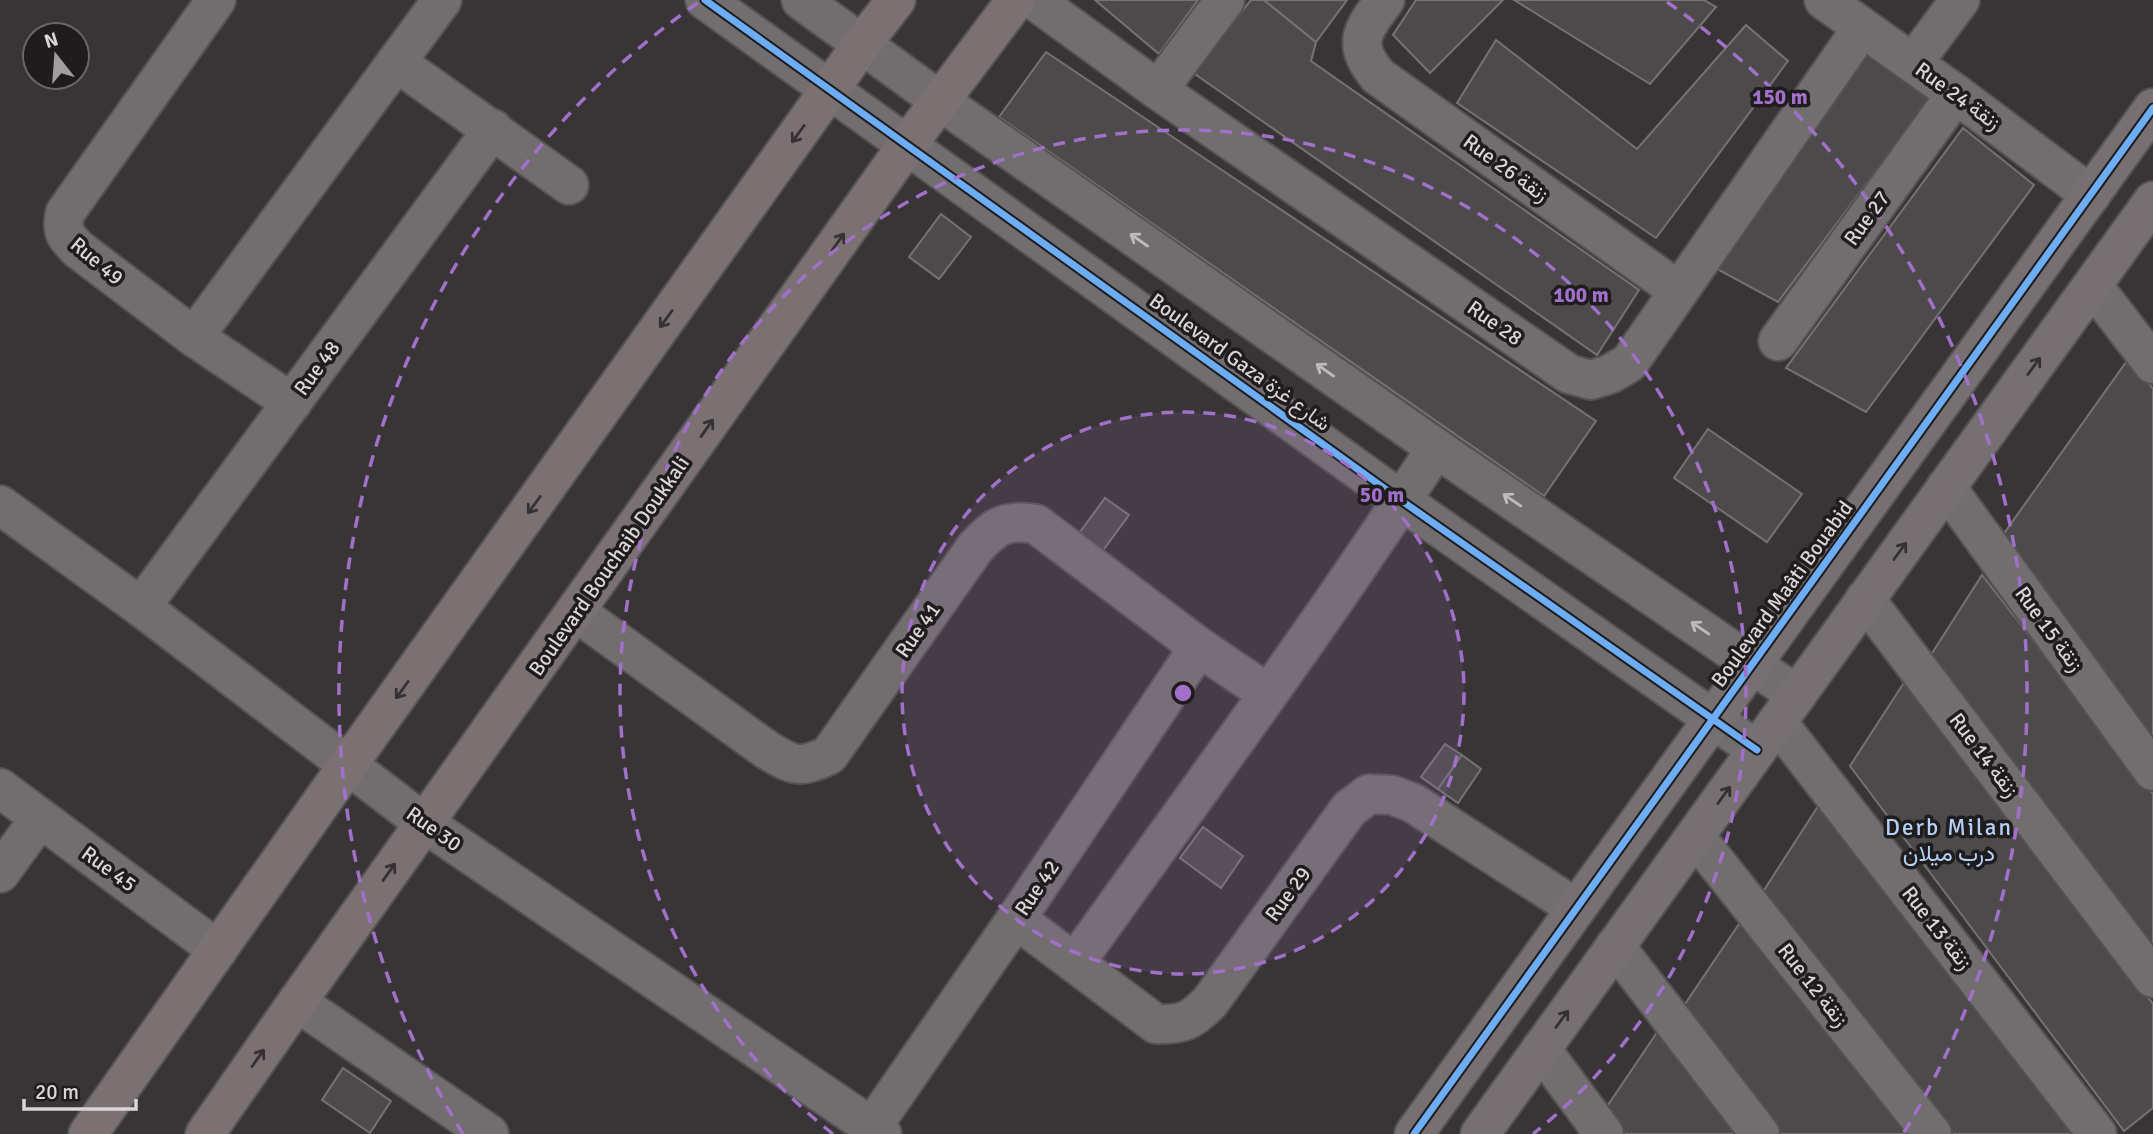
<svg xmlns="http://www.w3.org/2000/svg" width="2153" height="1134" font-family="Signika,Vazirmatn,sans-serif">
  <rect width="100%" height="100%" fill="#393536"/>
  <g fill="#4d4a4b" stroke="#747272" stroke-width="2">
    <path d="M1095 0H1198L1159 54Z"/>
    <path d="M1251 0H1264L1316 42 1311 61 1639 290 1597 355 1192 72Z"/>
    <path d="M1264 0H1347L1316 42Z"/>
    <path d="M1416 0H1503L1430 73 1393 35Z"/>
    <path d="M1514 0H1704L1716 7 1650 84Z"/>
    <path d="M1746 25 1788 61 1656 238 1457 103 1496 40 1637 149Z"/>
    <path d="M1865 36 1932 96 1778 302 1706 263Z"/>
    <path d="M1046 52 1596 421 1544 496 999 117Z"/>
    <path d="M1963 128 2034 185 1866 412 1786 368Z"/>
    <path d="M941 214 971 237 939 279 909 257Z"/>
    <path d="M2129 358 2153 389V752L2000 539Z"/>
    <path d="M1708 429 1802 494 1767 542 1674 478Z"/>
    <path d="M1105 498 1129 515 1101 553 1077 536Z"/>
    <path d="M1982 575 2153 794V962L1929 658Z"/>
    <path d="M1905 681 2153 1004V1108L2124 1131 1850 766Z"/>
    <path d="M1445 744 1462 755 1438 789 1421 777Z"/>
    <path d="M1462 755 1481 769 1458 803 1438 789Z"/>
    <path d="M1824 797 2084 1134H1937L1757 901Z"/>
    <path d="M1203 827 1243 856 1221 888 1180 858Z"/>
    <path d="M1741 921 1907 1134H1778L1683 1007Z"/>
    <path d="M1662 1025 1744 1134H1621L1604 1111Z"/>
    <path d="M343 1068 391 1101 370 1133 322 1100Z"/>
  </g>
  <g fill="none" stroke-linecap="round" stroke-linejoin="round">
    <defs>
      <g id="street">
        <path d="M216 0 65 213C61 231 65 236 78 249L194 337 292 403"/>
        <path d="M705 0 1402 501 1757 750"/>
        <path d="M801 0 940 101 1436 448 1797 695"/>
        <path d="M1034 0 1158 90 1569 374 1591 380 1610 374 1629 363 1862 28"/>
        <path d="M1385 0C1362 30 1351 44 1378 76L1679 291"/>
        <path d="M1824 0 1956 94 2091 195"/>
        <path d="M396 62 569 185"/>
        <path d="M1913 63 1960 0"/>
        <path d="M1158 90 1225 0"/>
        <path d="M2093 286 2153 364"/>
        <path d="M194 337 442 0"/>
        <path d="M1778 341 1956 94"/>
        <path d="M1946 487 2153 771"/>
        <path d="M0 505 141 607 424 823 882 1134"/>
        <path d="M1865 599 2153 978"/>
        <path d="M141 607 493 129"/>
        <path d="M576 612 767 750C794 766 800 769 829 755L975 548C995 526 1005 519 1036 524L1199 647 1267 693"/>
        <path d="M1777 722 2097 1134"/>
        <path d="M0 788 218 950"/>
        <path d="M1695 836 1932 1134"/>
        <path d="M0 873 40 818"/>
        <path d="M1016 919 1156 1024C1183 1025 1191 1021 1210 1002L1349 809 1369 794 1392 795 1413 803 1576 908"/>
        <path d="M1615 946 1760 1134"/>
        <path d="M1075 963C1197 792 1323 624 1436 448"/>
        <path d="M297 1002 489 1134"/>
        <path d="M1541 1049 1604 1134"/>
        <path d="M872 1127 1016 919 1199 647"/>
      </g>
      <g id="secondary">
        <path d="M1414 1134 2153 108"/>
        <path d="M1480 1134 2153 201"/>
      </g>
      <g id="primary">
        <path d="M88 1134 347 766 862 44 896 0"/>
        <path d="M205 1134 297 1002 907 145 1016 0"/>
      </g>
    </defs>
    <use href="#street" stroke="#555253" stroke-width="42"/>
    <use href="#secondary" stroke="#555253" stroke-width="42"/>
    <use href="#primary" stroke="#555253" stroke-width="42"/>
    <use href="#street" stroke="#726e6f" stroke-width="38"/>
    <use href="#secondary" stroke="#767072" stroke-width="38"/>
    <use href="#primary" stroke="#7b7173" stroke-width="38"/>
    <defs>
      <g id="cycleway">
        <path d="M705 0 1402 501 1757 750"/>
        <path d="M1414 1134 2153 108"/>
      </g>
    </defs>
    <use href="#cycleway" stroke="#1f1c1d" stroke-width="11"/>
    <use href="#cycleway" stroke="#6dadf4" stroke-width="7"/>
  </g>
  <defs><path id="oneway-shaft" d="M-6 0H5M1.5-3L5.5 0L1.5 3" fill="none" stroke-width="1.6" stroke-linecap="round" stroke-linejoin="round" transform="scale(1.75)"/></defs>
  <g stroke="#363132">
    <use href="#oneway-shaft" transform="translate(798 134) rotate(126)"/>
    <use href="#oneway-shaft" transform="translate(838 242) rotate(-55)"/>
    <use href="#oneway-shaft" transform="translate(666 319) rotate(126)"/>
    <use href="#oneway-shaft" transform="translate(707 428) rotate(-55)"/>
    <use href="#oneway-shaft" transform="translate(534 505) rotate(126)"/>
    <use href="#oneway-shaft" transform="translate(402 690) rotate(126)"/>
    <use href="#oneway-shaft" transform="translate(389 872) rotate(-55)"/>
    <use href="#oneway-shaft" transform="translate(258 1058) rotate(-55)"/>
  </g>
  <g stroke="#c1bbbd">
    <use href="#oneway-shaft" transform="translate(1139 240) rotate(-145)"/>
    <use href="#oneway-shaft" transform="translate(1325 370) rotate(-145)"/>
    <use href="#oneway-shaft" transform="translate(1512 500) rotate(-146)"/>
    <use href="#oneway-shaft" transform="translate(1700 628) rotate(-146)"/>
  </g>
  <g stroke="#353132">
    <use href="#oneway-shaft" transform="translate(2034 366) rotate(-54)"/>
    <use href="#oneway-shaft" transform="translate(1900 551) rotate(-54)"/>
    <use href="#oneway-shaft" transform="translate(1724 795) rotate(-54)"/>
    <use href="#oneway-shaft" transform="translate(1562 1019) rotate(-54)"/>
  </g>
  <circle cx="1183" cy="693" r="281" fill="#a170c9" fill-opacity=".12"/>
  <g fill="none" stroke="#a170c9" stroke-width="3.5" stroke-dasharray="12 9">
    <circle cx="1183" cy="693" r="281"/>
    <path d="M833 1134A563 563 0 1 1 1533 1134"/>
    <path d="M463 1134A844 844 0 0 1 699 2M1667 2A844 844 0 0 1 1903 1134"/>
  </g>
  <g text-anchor="middle" dominant-baseline="central" stroke-width="7" stroke-linejoin="round" paint-order="stroke">
    <g font-size="21" fill="#dbd5d7" stroke="#1f1c1d">
      <text transform="translate(1958 96) rotate(36)">Rue 24 زنقة</text>
      <text transform="translate(1506 168) rotate(36)">Rue 26 زنقة</text>
      <text transform="translate(1867 218) rotate(-54)">Rue 27</text>
      <text transform="translate(97 261) rotate(40)">Rue 49</text>
      <text transform="translate(1495 323) rotate(35)">Rue 28</text>
      <text transform="translate(1240 362) rotate(36)">Boulevard Gaza شارع غزة</text>
      <text transform="translate(317 368) rotate(-54)">Rue 48</text>
      <text transform="translate(609 566) rotate(-55)">Boulevard Bouchaib Doukkali</text>
      <text transform="translate(1782 594) rotate(-54)">Boulevard Maâti Bouabid</text>
      <text transform="translate(2049 629) rotate(54)">Rue 15 زنقة</text>
      <text transform="translate(918 630) rotate(-55)">Rue 41</text>
      <text transform="translate(1984 755) rotate(53)">Rue 14 زنقة</text>
      <text transform="translate(434 829) rotate(35)">Rue 30</text>
      <text transform="translate(109 869) rotate(36)">Rue 45</text>
      <text transform="translate(1037 888) rotate(-56)">Rue 42</text>
      <text transform="translate(1288 894) rotate(-54)">Rue 29</text>
      <text transform="translate(1937 928) rotate(52)">Rue 13 زنقة</text>
      <text transform="translate(1813 985) rotate(52)">Rue 12 زنقة</text>
    </g>
    <g font-size="23" letter-spacing="2" fill="#b6d0f6" stroke="#1f1c1d">
      <text x="1949" y="827">Derb Milan<tspan x="1949" dy="26">درب ميلان</tspan></text>
    </g>
  </g>
  <circle cx="1183" cy="693" r="10" fill="#a170c9" stroke="#1f1c1d" stroke-width="3.5"/>
  <g font-size="21" text-anchor="middle" font-weight="bold" fill="#a170c9" stroke="#1f1c1d" stroke-width="7" stroke-linejoin="round" paint-order="stroke">
    <text x="1780" y="104">150 m</text>
    <text x="1581" y="302">100 m</text>
    <text x="1382" y="502">50 m</text>
  </g>
  <g transform="translate(56 56) rotate(343)"><circle r="33" fill="#1f1c1d" stroke="#6a6667" stroke-width="2"/>
  <path d="M0-5L12 26L0 18L-12 26Z" fill="#a29d9f"/>
  <text y="-10" font-size="19" font-weight="bold" text-anchor="middle" fill="#dbd5d7">N</text>
  </g>
  <path d="M24 1099v10h112v-10" fill="none" stroke="#dbd5d7" stroke-width="3.5"/>
  <text x="35" y="1099" font-size="21" fill="#dbd5d7" stroke="#1f1c1d" stroke-width="5" paint-order="stroke">20 m</text>
</svg>
